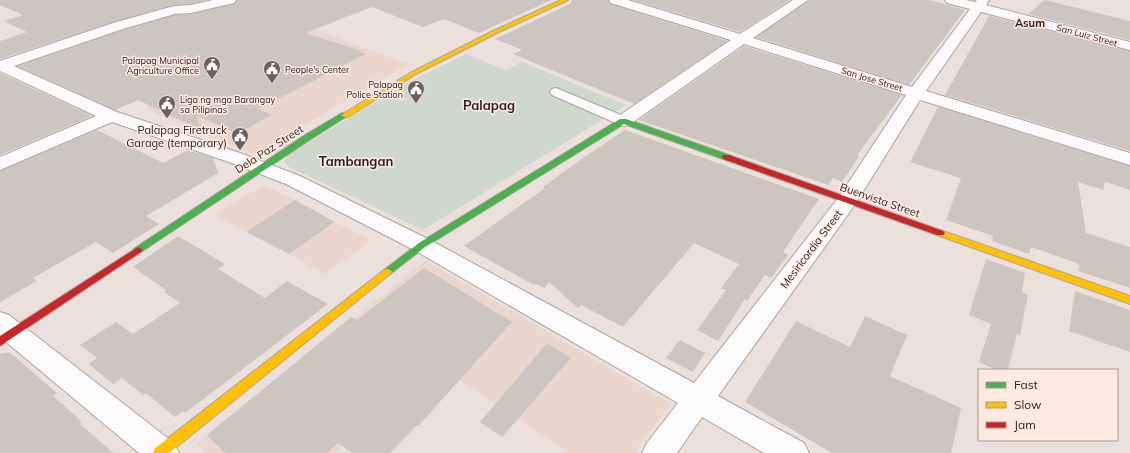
<svg xmlns="http://www.w3.org/2000/svg" width="1130" height="453" font-family="Mulish,sans-serif">
  <rect width="100%" height="100%" fill="#ebe0db"/>
  <g fill="#ebd6cd">
    <path d="M315 28 344 41 409 64 254 154 144 109Z"/>
    <path d="M264 185 295 200 246 232 215 214Z"/>
    <path d="M335 222 371 240 325 274 289 254Z"/>
    <path d="M426 261 671 404 634 453H568L400 340 377 414 335 453H207L197 444Z"/>
  </g>
  <path fill="#ced8cc" d="M466 54 506 70 522 62 626 105 423 230 289 167 284 162 289 154 409 82Z"/>
  <g fill="#cdc6c0">
    <path d="M0 0H206L191 4 174 5 113 22 0 59V41L27 32 4 21 23 15 0 5Z"/>
    <path d="M237 0H551L479 33 444 19 423 27 372 7 305 33 362 51 360 52 366 54 258 109 272 115 237 134 196 115 201 130 138 100 115 110 18 66 123 30 175 15 191 14 234 4Z"/>
    <path d="M572 0H608L611 4 728 41 634 104 513 54 522 50 495 39 570 4Z"/>
    <path d="M633 0H790L740 32Z"/>
    <path d="M809 0H930L965 10 909 85 756 37Z"/>
    <path d="M1045 0 1130 21V40L1028 14Z"/>
    <path d="M989 16 1130 51V151L945 95Z"/>
    <path d="M744 46 902 95 857 155 859 156 842 182 833 178 828 185 639 120Z"/>
    <path d="M0 73 92 116 0 155Z"/>
    <path d="M938 107 1130 166V190L1105 182 1103 190 1078 182 1086 233 1130 247V288L1078 271 1079 266 1077 263 1031 247 1029 254 992 241 993 236 946 220 961 178 910 162Z"/>
    <path d="M97 130 163 163 188 150 213 158 218 173 146 216 159 224 113 253 96 242 33 278 37 281 0 302V171Z"/>
    <path d="M625 130 819 199 783 252 788 255 771 278 765 275 747 301 745 299 718 341 697 330 726 290 721 288 739 264 694 243 623 327 581 305 578 308 549 282 544 288 536 284 534 285 464 246 545 188 543 187 580 160Z"/>
    <path d="M295 200 335 222 289 254 246 232Z"/>
    <path d="M178 236 225 264 218 269 265 298 287 281 328 304 185 413 183 411 175 417 146 393 143 395 122 378 113 384 89 364 97 358 80 345 116 322 133 334 180 303 164 292 166 290 133 267Z"/>
    <path d="M986 259 1025 273 1022 292 1028 295 1020 335 1017 334 1008 370H996L979 362 991 324 969 315Z"/>
    <path d="M424 268 512 322 418 426 417 425 390 453H352L338 443 327 453H225L207 435 351 317 357 320Z"/>
    <path d="M1075 291 1130 310V352L1069 331Z"/>
    <path d="M865 316 907 335 890 376 961 408 951 453H832L745 402 796 321 850 347Z"/>
    <path d="M680 340 705 353 693 372 666 358Z"/>
    <path d="M547 343 571 358 502 437 480 422Z"/>
    <path d="M9 352 57 393 53 396 82 422 80 424 113 453H0V354Z"/>
  </g>
  <g fill="none" stroke-linecap="round" stroke-linejoin="round">
    <defs>
      <path id="lane" d="M556 88 628 118 630 121 628 124H618L552 95 550 92 552 89Z"/>
      <g id="street">
        <path d="M213 0H236L234 3 191 13 175 14 123 29 14 66 117 112 243 154 300 176 430 240 694 383 839 197 906 95 744 44 629 125 623 126 617 125 614 121 617 117 731 40 611 3 609 0H628L740 34 793 0H808L753 38 912 87 970 9 947 3 945 0H966L975 2 977 0H989L986 5 1130 42V50L981 12 926 91 1130 153V165L920 100 854 206 718 396 804 443 809 453H764L702 417 677 453H642L647 443 678 403 414 250 286 184 229 162 112 122 0 170V157L96 116 0 71V61L113 23 174 6 191 5Z"/>
        <path d="M0 312 9 315 174 443 179 453H139L0 337Z"/>
      </g>
      <g id="fast">
        <path d="M342 113H345L349 115 311 139 141 252H135L133 250 135 248 305 135Z"/>
        <path d="M620 119H626L729 155 730 157 729 159H723L624 124 425 247 390 274H384L382 272 384 270 419 243Z"/>
      </g>
      <g id="slow">
        <path d="M561 0H568L497 33 416 74 348 117H345L341 115 412 72 493 31Z"/>
        <path d="M940 230 1130 296V304L937 235 935 233Z"/>
        <path d="M387 269 390 270 392 272 390 274 169 453H153L154 449 384 270Z"/>
      </g>
      <g id="jam">
        <path d="M723 155H729L943 231 945 233 943 235H937L723 159 722 157Z"/>
        <path d="M138 247 143 250 141 252 0 346V336Z"/>
      </g>
    </defs>
    <use href="#lane" stroke="#ada4a0" stroke-width="2"/>
    <use href="#street" stroke="#ada4a0" stroke-width="2"/>
    <use href="#fast" stroke="#ada4a0" stroke-width="2"/>
    <use href="#slow" stroke="#ada4a0" stroke-width="2"/>
    <use href="#jam" stroke="#ada4a0" stroke-width="2"/>
    <use href="#lane" fill="#fcfafa" fill-rule="evenodd"/>
    <use href="#street" fill="#fcfafa" fill-rule="evenodd"/>
    <use href="#fast" fill="#4caf50" fill-rule="evenodd"/>
    <use href="#slow" fill="#ffc107" fill-rule="evenodd"/>
    <use href="#jam" fill="#c62828" fill-rule="evenodd"/>
  </g>
  <defs>
    <symbol id="civic-pin" viewBox="-11 -11 22 30"><path d="M0 17L-7.5 6A9.5 9.5 0 1 1 7.5 6Z" fill="#6b625e" stroke="#ffeae1"/><path d="M-.6-6.5H3V-4.5H.6V-3L4-1V1h2V6H-6V1h2V-1L-.6-3ZM-1.2 2.5V6h2.4V2.5Z" fill="#fff"/></symbol>
  </defs>
  <g fill-rule="evenodd">
    <use href="#civic-pin" x="202" y="55" width="20" height="27"/>
    <use href="#civic-pin" x="262" y="59" width="20" height="27"/>
    <use href="#civic-pin" x="406" y="79" width="20" height="27"/>
    <use href="#civic-pin" x="157" y="94" width="20" height="27"/>
    <use href="#civic-pin" x="230" y="126" width="20" height="27"/>
  </g>
  <g text-anchor="middle" dominant-baseline="central" stroke-width="3" stroke-linejoin="round" paint-order="stroke">
    <g font-size="9" fill="#261e1b" stroke="#ffeae1">
      <text transform="translate(1087 35) rotate(15)">San Luiz Street</text>
      <text transform="translate(872 79) rotate(17)">San Jose Street</text>
    </g>
    <g font-size="9" fill="#261e1b" stroke="#ffeae1" text-anchor="end">
      <text x="199" y="60">Palapag Municipal<tspan x="199" dy="10">Agriculture Office</tspan></text>
      <text x="285" y="69" text-anchor="start">People's Center</text>
      <text x="403" y="84">Palapag<tspan x="403" dy="10">Police Station</tspan></text>
      <text x="180" y="99" text-anchor="start">Liga ng mga Barangay<tspan x="180" dy="10">sa Pilipinas</tspan></text>
    </g>
    <g font-size="11" font-weight="bold" fill="#261e1b" stroke="#ffeae1">
      <text x="1030" y="23">Asum</text>
    </g>
    <g font-size="11" fill="#261e1b" stroke="#ffeae1" text-anchor="end">
      <text x="227" y="130">Palapag Firetruck<tspan x="227" dy="13">Garage (temporary)</tspan></text>
    </g>
    <g font-size="11" fill="#261e1b" stroke="#ffeae1">
      <text transform="translate(269 149) rotate(-33)">Dela Paz Street</text>
      <text transform="translate(880 200) rotate(19)">Buenvista Street</text>
      <text transform="translate(811 249) rotate(-53)">Mesiricordia Street</text>
    </g>
    <g font-size="13" font-weight="bold" fill="#261e1b" stroke="#ffeae1">
      <text x="489" y="105">Palapag</text>
    </g>
    <g font-size="13" font-weight="bold" fill="#261e1b" stroke="#ffeae1">
      <text x="356" y="161">Tambangan</text>
    </g>
  </g>
  <rect x="978" y="369" width="140" height="72" fill="#ffeae1" stroke="#a89892"/>
  <rect x="986" y="382" width="20" height="6" fill="#4caf50" stroke="#a89892"/>
  <text x="1014" y="389" font-size="12" fill="#261e1b">Fast</text>
  <rect x="986" y="402" width="20" height="6" fill="#ffc107" stroke="#a89892"/>
  <text x="1014" y="409" font-size="12" fill="#261e1b">Slow</text>
  <rect x="986" y="422" width="20" height="6" fill="#c62828" stroke="#a89892"/>
  <text x="1014" y="429" font-size="12" fill="#261e1b">Jam</text>
</svg>
